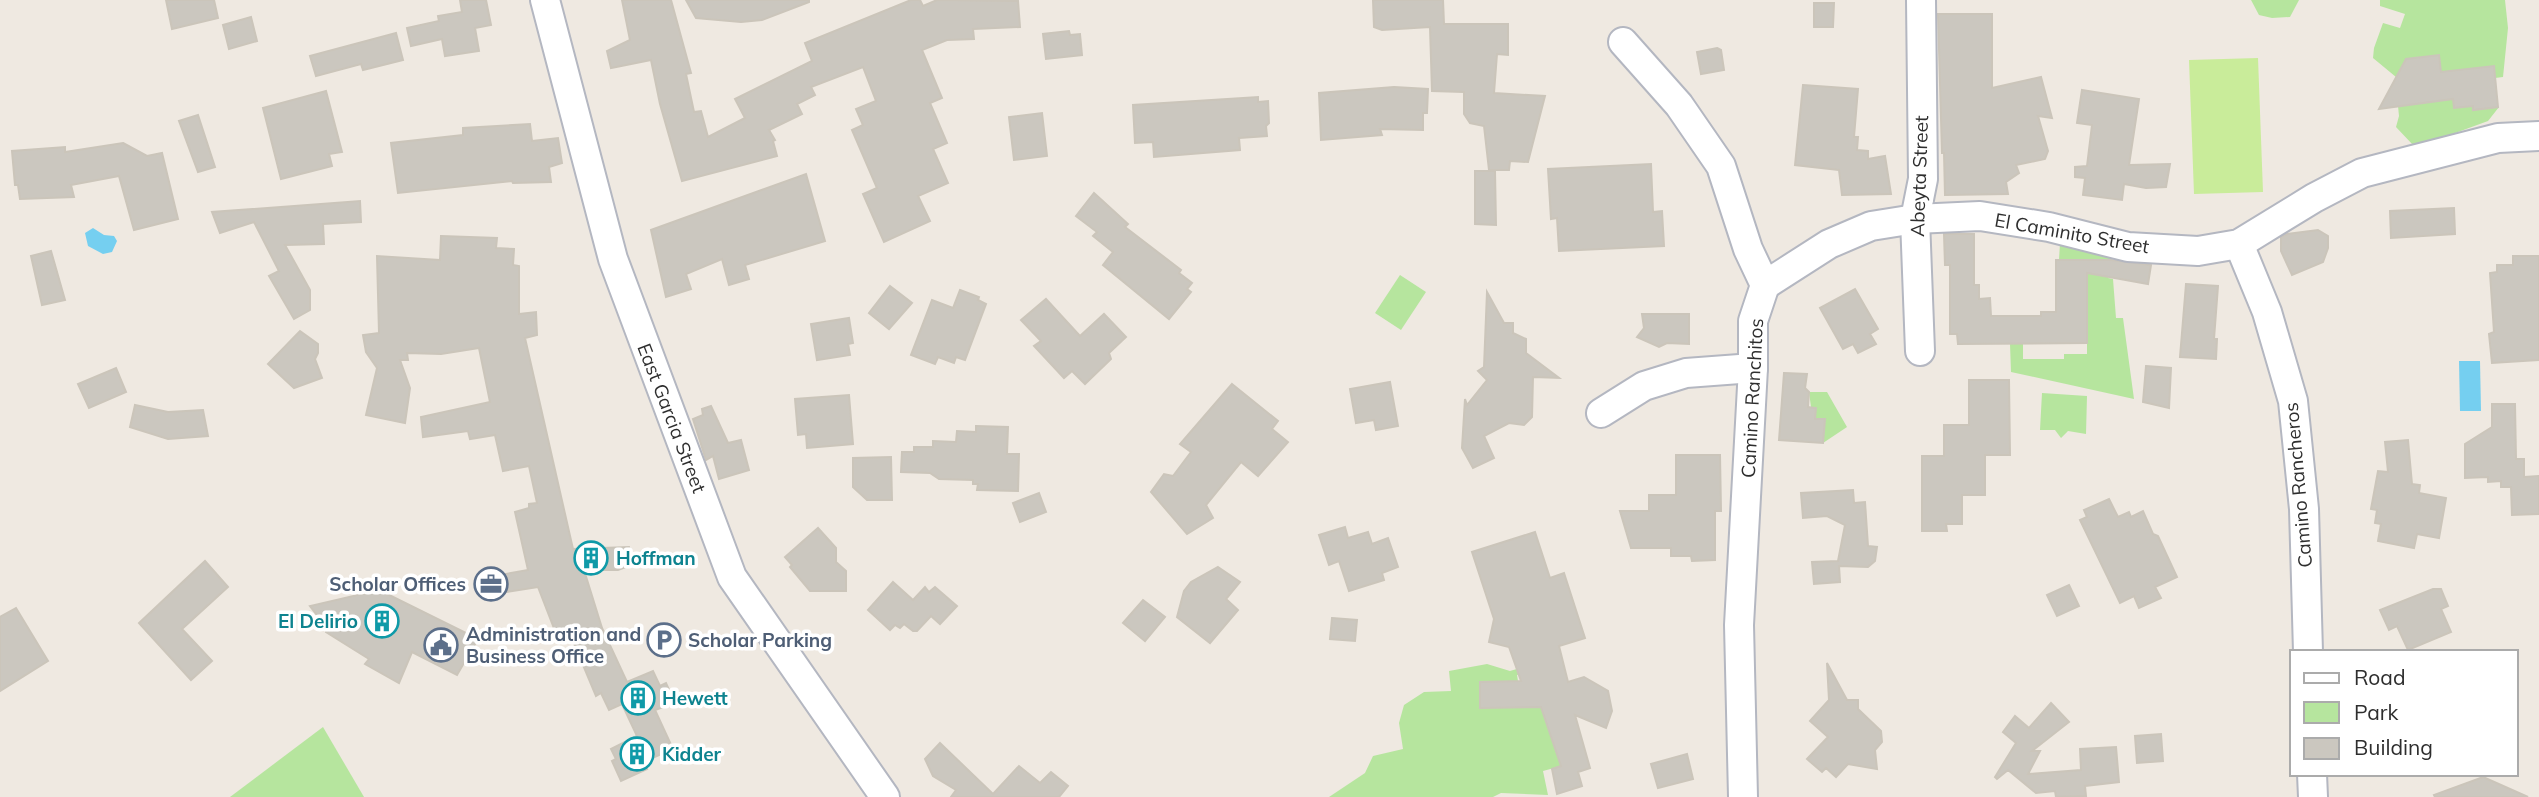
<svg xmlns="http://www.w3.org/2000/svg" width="2539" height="797" font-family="Mulish,sans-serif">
  <rect width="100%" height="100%" fill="#efe9e1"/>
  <g fill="#b6e59e">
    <path d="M2251 0H2299L2290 17 2272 18 2259 15Z"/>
    <path d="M2380 0H2505L2508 28 2503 77 2495 78 2493 66 2470 69 2442 84 2439 55 2407 59 2408 68H2401L2396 77 2373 58 2374 48 2383 23 2400 28 2405 14 2380 6Z"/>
    <path d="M2453 99 2454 108 2473 106 2474 110 2499 107 2488 121 2447 136 2413 145 2396 127 2399 116 2398 106Z"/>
    <path d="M2060 243 2112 254 2108 278 2113 279 2116 318H2123L2134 399 2011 372 2009 315 2017 316V343H2023V359H2064V354H2087V266L2059 260Z"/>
    <path d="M1400 275 1426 292 1401 330 1375 313Z"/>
    <path d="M1809 392H1827L1847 427 1823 443 1825 420 1815 419V408L1811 407Z"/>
    <path d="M2042 393 2087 396 2086 434 2068 431 2061 438 2055 430H2040Z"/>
    <path d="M1487 664 1510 671 1527 666 1543 668 1517 675 1518 681 1480 682V708L1523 707 1536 693 1569 764 1543 771 1548 795 1501 793 1493 797H1329L1365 773 1373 756 1403 749 1399 723 1404 705 1424 692 1451 691 1449 671Z"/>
    <path d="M323 727 364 797H230Z"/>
  </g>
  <path fill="#c9ec9a" d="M2258 58 2263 192 2194 194 2189 60Z"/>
  <g fill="#75cff0">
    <path d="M93 228 104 235 114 236 117 241 112 252 103 254 88 246 85 233Z"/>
    <path d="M2459 361H2480L2481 411H2460Z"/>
  </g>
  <g fill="#cbc7bf" stroke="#cbc5ba" stroke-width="2">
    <path d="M166 0H214L218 18 172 29Z"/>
    <path d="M460 0H486L491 25 475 28 479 51 445 56 442 39 411 46 407 28 439 21 438 16 462 12Z"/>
    <path d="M622 0H671L691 73 686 74 694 112 701 111 708 137 745 118 735 99 812 61 805 43 911 0H920L923 6 937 0 1018 1 1020 27 973 29 974 39 947 40 922 50 942 98 930 103 947 143 933 149 948 183 918 196 930 221 884 242 863 194 877 188 852 130 863 125 856 109 876 101 863 67 811 87 815 95 797 104 802 114 769 130 775 140 773 141 777 156 682 181 660 104 651 60 611 68 607 51 630 40Z"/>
    <path d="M686 0H809V2L762 20 741 22 696 18Z"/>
    <path d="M1373 0H1443L1444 24H1508V55L1497 54 1494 93 1545 96 1528 162 1510 161 1509 170H1489L1484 126 1470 123 1464 114V92L1432 91 1430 27 1382 30 1374 27Z"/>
    <path d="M1814 3H1834L1833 27H1814Z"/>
    <path d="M1938 14H1992V88L2041 77 2052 118 2038 116 2048 151 2045 159 2016 165 2019 173 2006 182 2008 194 1945 195 1944 153H1942Z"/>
    <path d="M251 17 257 41 229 49 223 25Z"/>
    <path d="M1069 31 1070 35 1080 34 1082 55 1046 59 1043 34Z"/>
    <path d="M396 33 403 60 363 70 361 64 316 76 310 56Z"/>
    <path d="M1717 48 1721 50 1724 70 1701 74 1697 52Z"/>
    <path d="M2439 55 2441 72 2494 66 2498 107 2473 110V106L2454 108 2453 99 2379 109 2406 59Z"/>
    <path d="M1803 85 1858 89 1854 137H1858L1857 150 1868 151V159L1885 156 1891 194 1842 195 1839 170 1795 165Z"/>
    <path d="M1394 87 1428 89 1427 113H1423V130L1380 129 1382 135 1321 140 1319 93Z"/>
    <path d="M2082 90 2139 99 2129 165 2170 164 2166 187 2146 188 2124 184 2122 200 2083 195 2085 178 2075 177V167L2087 166 2092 125 2077 123Z"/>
    <path d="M326 91 342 152 329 154 332 166 281 179 263 108Z"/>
    <path d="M1258 97V102L1268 101 1269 123 1266 126 1267 136 1239 138 1240 150 1154 157 1153 142 1135 143 1133 105Z"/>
    <path d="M1042 113 1047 156 1014 160 1009 117Z"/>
    <path d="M198 115 215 167 198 172 179 121Z"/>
    <path d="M530 124 532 141 558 138 562 163 549 167 551 182 513 183 512 181 398 193 391 143 463 135V128Z"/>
    <path d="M123 143 147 156 162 153 178 219 134 230 119 176 71 185 74 197 20 199 18 185H15L12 151 65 147V152Z"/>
    <path d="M1651 164 1653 212 1662 211 1664 246 1559 251 1557 218 1551 219 1548 169Z"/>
    <path d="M1475 171H1495L1496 225 1475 224Z"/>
    <path d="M806 174 825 241 745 265 749 279 729 285 722 259 686 274 691 289 666 297 651 230Z"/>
    <path d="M1094 193 1128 224 1125 227 1181 270 1179 273 1192 283 1187 289 1191 292 1169 319 1103 265 1113 252 1093 236 1097 232 1076 216Z"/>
    <path d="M360 201 361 222 323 224 324 244 285 245 310 290V310L294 319 269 276 279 271 254 222 220 233 212 212Z"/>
    <path d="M2454 208 2455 234 2391 238 2390 211Z"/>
    <path d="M2318 230 2328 236V248L2323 262 2292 275 2281 251V237L2287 234Z"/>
    <path d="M1944 234H1974V285H1979V299L1990 298 1991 316H2041V312H2056V260H2111L2151 265 2148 284 2087 273V343L1958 344 1957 334H1950V265H1945Z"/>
    <path d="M441 236 497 238 496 248 514 249 513 265 519 266V314L536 312 537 335 525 338 573 549 629 547 634 564 618 570H584L602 628 627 682 653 671 660 686 666 683 675 703 655 710 673 749 643 762 647 769 621 781 612 761 616 759 611 749 637 736 622 704 609 710 601 693 596 696 568 629 555 631 538 587 481 596 478 579 528 570 515 512 529 508V504L537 503 529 466 503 471 495 435 470 439 468 431 423 437 421 417 490 402 479 348 441 354 407 353 408 360H400L410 388 405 423 366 415 377 368 366 352 363 335 379 333 377 256 440 260Z"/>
    <path d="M51 251 65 300 42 305 31 256Z"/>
    <path d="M2513 256H2539V360L2492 363 2489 334 2494 332 2490 273 2497 272V265H2513Z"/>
    <path d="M2186 284 2218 286 2214 339H2217L2216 359 2180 357Z"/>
    <path d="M890 286 912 303 889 329 869 313Z"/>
    <path d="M1855 289 1878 329 1870 334 1876 344 1858 353 1853 344 1843 349 1820 308Z"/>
    <path d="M960 290 979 297 978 300 986 304 965 360 956 357 954 363 938 357 935 364 911 355 932 300 953 308Z"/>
    <path d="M1487 292 1504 323H1513V333L1526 339V353L1559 378 1533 377 1532 417 1524 425 1509 423 1484 436 1494 458 1473 468 1462 448 1465 399 1467 405 1487 380 1478 371 1484 367Z"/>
    <path d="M1046 299 1080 336 1104 314 1126 337 1109 353 1111 359 1085 384 1072 371 1064 378 1034 346 1041 341 1021 320Z"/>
    <path d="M1642 314H1689V344L1667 343 1659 347 1637 337 1644 328Z"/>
    <path d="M849 318 853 343 848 344 850 355 817 360 811 324Z"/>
    <path d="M300 331 318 344V353L315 359 322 378 294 388 268 364Z"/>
    <path d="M2146 366 2171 368 2169 408 2143 402Z"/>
    <path d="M116 368 126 392 89 408 78 384Z"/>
    <path d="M1784 373 1807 374 1805 388 1809 392 1808 407 1816 408 1815 419H1825L1823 443 1779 440Z"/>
    <path d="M1969 380H2009L2010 455H1985V495H1962V524H1946L1947 531H1922V456H1944V425H1969Z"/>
    <path d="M1390 382 1398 426 1376 430 1374 420 1356 423 1350 389Z"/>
    <path d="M1232 384 1278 421 1272 429 1288 442 1258 476 1241 462 1206 505 1213 518 1187 534 1151 492 1164 474 1173 476 1191 452 1180 444Z"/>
    <path d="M849 395 853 444 807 448 806 434 798 435 795 399Z"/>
    <path d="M2492 404H2515L2516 459H2524V477L2539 476V514L2512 515 2511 487H2501V481L2488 482V477L2465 478V444L2492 427Z"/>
    <path d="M135 405 168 412 203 410 208 436 168 439 130 427Z"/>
    <path d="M711 406 728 443 741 440 749 470 719 479 713 456 706 460 693 419 703 415 702 409Z"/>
    <path d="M976 426 1008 427 1007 454H1019L1018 491 977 490 978 484H973V480L939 479 930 473 901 472 902 452H914V447H933V441L956 442 957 431 976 432Z"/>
    <path d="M2408 440 2412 484 2420 485 2419 493 2446 498 2439 538 2417 534 2414 548 2378 541 2381 524 2375 523 2377 510 2371 509 2378 471 2388 472 2385 442Z"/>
    <path d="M1676 455H1720L1721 511H1715V560L1692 561 1691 556H1671V548H1631L1620 511H1649V495H1676Z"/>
    <path d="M891 457 892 500H867L853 487V458Z"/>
    <path d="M1853 490 1854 503 1865 502 1868 546 1877 547 1875 561 1868 567 1839 566 1840 582 1814 584 1812 562 1838 561 1845 525 1827 516 1803 518 1801 493Z"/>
    <path d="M1039 493 1046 512 1020 522 1013 503Z"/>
    <path d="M2109 499 2118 517 2129 512 2131 517 2143 511 2153 534 2158 536 2177 577 2155 587 2161 598 2139 608 2134 596 2120 603 2080 520 2087 517 2084 510Z"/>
    <path d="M1345 527 1348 538 1368 532 1372 544 1388 538 1398 567 1382 573 1384 580 1349 591 1339 561 1329 565 1319 535Z"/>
    <path d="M818 528 836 548V562L846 571V591H810L790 567 792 565 785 557Z"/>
    <path d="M1535 532 1550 578 1564 573 1585 638 1559 646 1568 682 1584 677 1608 691 1612 711 1606 728 1575 715 1590 768 1578 772 1582 786 1557 794 1552 769 1561 766 1541 707 1480 708V682L1521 681 1509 647 1489 642 1494 619 1472 552Z"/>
    <path d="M205 561 228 587 182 629 212 661 191 680 139 623Z"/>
    <path d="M1218 567 1240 582 1226 599 1238 610 1210 643 1177 617 1184 591 1191 582Z"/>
    <path d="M893 582 913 600 925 587 929 592 935 587 957 606 940 624 931 616 917 631H913L904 624 900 628 895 625 890 630 868 610Z"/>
    <path d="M2069 585 2079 606 2057 616 2047 595Z"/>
    <path d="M2433 589H2441L2448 606 2441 609 2451 632 2408 650 2397 626 2389 630 2380 610Z"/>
    <path d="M379 590 478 639 457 675 412 652 399 683 365 664 369 659 326 632 327 628 310 606Z"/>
    <path d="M1143 600 1165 617 1145 641 1123 623Z"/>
    <path d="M16 608 48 661 0 691V617Z"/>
    <path d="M1332 618 1357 620 1355 641 1330 639Z"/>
    <path d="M1827 663 1847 700H1858V709L1881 731 1882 742 1875 750 1877 769 1848 764 1836 777 1826 768 1822 772 1807 759 1828 737 1810 721 1829 700Z"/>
    <path d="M2051 703 2069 722 2032 751H2040L2028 774 2081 770 2080 749 2116 747 2119 782 2085 786 2086 796 2056 797 2055 791 2036 793 2008 770 1997 779 1995 777 2016 743 2003 732 2015 716 2029 728Z"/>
    <path d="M2161 734 2163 761 2137 763 2135 736Z"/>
    <path d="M940 743 993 794 1019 766 1040 783 1051 772 1068 786 1059 797H951L956 790 933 776 925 759Z"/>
    <path d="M1687 754 1693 779 1658 788 1651 764Z"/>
    <path d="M2483 777 2528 797H2435L2434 795Z"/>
  </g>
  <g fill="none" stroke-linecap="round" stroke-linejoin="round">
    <defs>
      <g id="street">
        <path d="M545 0 613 259 732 577 885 797"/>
        <path d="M1623 42 1679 105 1721 166 1748 249 1765 285 1753 321V368L1739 625 1743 797"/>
        <path d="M2239 244 2267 312 2293 401 2304 509 2308 652"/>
        <path d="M1765 285 1829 244 1871 226 1915 219 1980 216 2049 227 2128 247 2198 251 2239 244 2314 198 2362 173 2498 138 2539 136"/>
        <path d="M1920 351 1915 219 1923 179 1921 0"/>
        <path d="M1601 413 1644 386 1686 373 1753 368"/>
        <path d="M2312 774 2313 797"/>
      </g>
    </defs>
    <use href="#street" stroke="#b4b7c1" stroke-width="32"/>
    <use href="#street" stroke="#fff" stroke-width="28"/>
  </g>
  <defs>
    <symbol id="building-ring" viewBox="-11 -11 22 22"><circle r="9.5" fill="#fff" stroke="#0f9aa8" stroke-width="1.5"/><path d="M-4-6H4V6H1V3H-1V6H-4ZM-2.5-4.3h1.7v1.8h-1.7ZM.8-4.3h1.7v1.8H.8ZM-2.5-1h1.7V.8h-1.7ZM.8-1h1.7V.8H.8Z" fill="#0f9aa8"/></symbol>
    <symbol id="office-ring" viewBox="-11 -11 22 22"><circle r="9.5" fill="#fff" stroke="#5c6f8a" stroke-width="1.5"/><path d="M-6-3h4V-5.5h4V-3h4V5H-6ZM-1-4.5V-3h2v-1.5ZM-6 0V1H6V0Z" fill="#5c6f8a"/></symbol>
    <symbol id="parking-ring" viewBox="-11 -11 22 22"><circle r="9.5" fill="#fff" stroke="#5c6f8a" stroke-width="1.5"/><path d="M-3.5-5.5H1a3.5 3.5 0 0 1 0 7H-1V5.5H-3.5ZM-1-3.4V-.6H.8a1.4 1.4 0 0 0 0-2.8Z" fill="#5c6f8a"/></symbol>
    <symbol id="civic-ring" viewBox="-11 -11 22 22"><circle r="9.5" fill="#fff" stroke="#5c6f8a" stroke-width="1.5"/><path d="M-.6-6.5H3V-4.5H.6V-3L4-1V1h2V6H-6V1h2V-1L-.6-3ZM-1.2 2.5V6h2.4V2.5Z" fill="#5c6f8a"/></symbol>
  </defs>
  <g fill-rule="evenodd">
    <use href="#building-ring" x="572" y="539" width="38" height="38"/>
    <use href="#office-ring" x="472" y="565" width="38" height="38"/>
    <use href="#building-ring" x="363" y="602" width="38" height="38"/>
    <use href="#parking-ring" x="645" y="621" width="38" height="38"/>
    <use href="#civic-ring" x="422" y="626" width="38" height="38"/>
    <use href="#building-ring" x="619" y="679" width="38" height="38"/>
    <use href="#building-ring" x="618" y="735" width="38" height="38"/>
  </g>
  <g text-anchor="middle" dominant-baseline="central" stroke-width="7" stroke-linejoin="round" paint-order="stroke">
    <g font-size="19" fill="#2e2e2e" stroke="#fff">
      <text transform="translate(1919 176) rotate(-88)">Abeyta Street</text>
      <text transform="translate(2072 233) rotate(10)">El Caminito Street</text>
      <text transform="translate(1752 398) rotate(-87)">Camino Ranchitos</text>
      <text transform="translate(672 418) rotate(69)">East Garcia Street</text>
      <text transform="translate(2298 485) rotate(-95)">Camino Rancheros</text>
    </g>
    <g font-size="19" font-weight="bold" fill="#0d838f" stroke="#fff" text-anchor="start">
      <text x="616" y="558">Hoffman</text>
      <text x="358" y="621" text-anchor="end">El Delirio</text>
      <text x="662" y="698">Hewett</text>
      <text x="662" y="754">Kidder</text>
    </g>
    <g font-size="19" font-weight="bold" fill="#4e5e75" stroke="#fff" text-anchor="start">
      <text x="466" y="584" text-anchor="end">Scholar Offices</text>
      <text x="466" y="634">Administration and<tspan x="466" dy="22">Business Office</tspan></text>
      <text x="688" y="640">Scholar Parking</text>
    </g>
  </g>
  <rect x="2290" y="650" width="228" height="126" fill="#ffffff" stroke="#ababab" stroke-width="2"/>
  <rect x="2304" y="673" width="35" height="10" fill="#ffffff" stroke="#ababab" stroke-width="2"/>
  <text x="2354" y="685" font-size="21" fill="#2e2e2e">Road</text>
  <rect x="2304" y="702" width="35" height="21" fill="#b6e59e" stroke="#ababab" stroke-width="2"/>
  <text x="2354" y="720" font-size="21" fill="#2e2e2e">Park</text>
  <rect x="2304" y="738" width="35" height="21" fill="#cbc7bf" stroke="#ababab" stroke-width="2"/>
  <text x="2354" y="755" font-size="21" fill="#2e2e2e">Building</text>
</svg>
